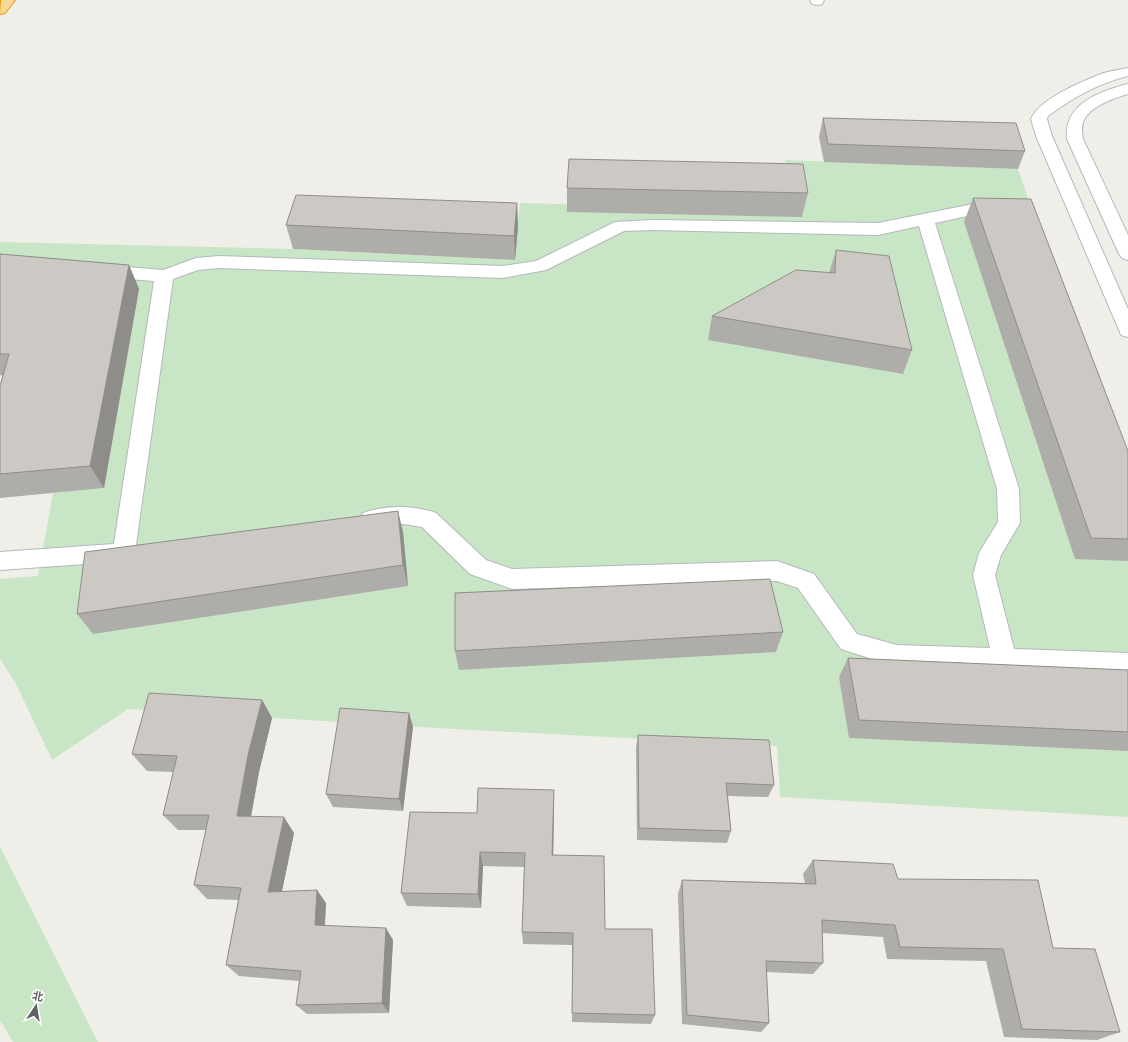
<svg xmlns="http://www.w3.org/2000/svg" width="1128" height="1042" font-family="Barlow,'Noto Sans SC',sans-serif">
  <rect width="100%" height="100%" fill="#f0eee8"/>
  <g fill="#c8e6c6">
    <path d="M785 160 1018 169 1037 224 1128 561V817L780 797 777 746 454 729 128 709 52 760 15 682 0 659V579L38 576 53 493 104 488 139 289 0 277V242L293 249 514 260 520 203 791 210Z"/>
    <path d="M0 847 98 1042H13L0 1020Z"/>
  </g>
  <g fill="none" stroke-linecap="round" stroke-linejoin="round">
    <defs>
      <g id="minor">
        <path d="M810 0H824L822 4 817 5 812 4Z"/>
        <path d="M1128 68V76C1099 83 1072 98 1048 116L1047 119 1052 136 1128 309V337L1121 335 1119 330 1036 136 1031 119C1039 99 1081 82 1101 74 1109 71 1119 70 1128 68Z"/>
        <path d="M1128 84V94C1114 98 1091 106 1084 120 1081 126 1082 133 1083 139L1128 235V260L1122 258 1119 254 1067 139C1063 104 1100 91 1128 84Z"/>
        <path d="M998 199 1004 200 1006 204 1004 208 935 223 1019 489 1020 523 1001 555 995 575 1014 649 1128 653V675L897 667 841 649 798 588 777 581 512 589 470 574 422 527 403 524 371 528 363 525 360 519 363 513C386 505 413 505 436 513L486 560 512 569 777 561 814 574 857 634 897 645 990 648 973 575 979 553 998 522 997 489 919 226 878 235 652 230 624 231 546 270 503 278 219 268 198 270 173 279 135 552 132 559 114 562 0 570V552L114 544 154 281 103 277 97 275 94 271 97 267 103 265 163 270 196 258 219 256 503 266 536 261 615 222 652 220 878 223Z"/>
      </g>
      <path id="highway" d="M1 0H15L5 13 0 14Z"/>
    </defs>
    <use href="#minor" stroke="#b5b8bb" stroke-width="2"/>
    <use href="#highway" stroke="#ec980c" stroke-width="2"/>
    <use href="#minor" fill="#fff" fill-rule="evenodd"/>
    <use href="#highway" fill="#f8d997" fill-rule="evenodd"/>
  </g>
  <g fill="#afada9">
    <path d="M823 118 1025 151 1018 169 824 162 819 137Z"/>
    <path d="M567 188 808 193 802 217 567 212Z"/>
    <path d="M973 198 1128 451V561L1075 559 964 222Z"/>
    <path d="M517 203 518 227 515 260 293 249 286 225Z"/>
    <path d="M836 250 912 350 903 374 708 340 712 316 829 273Z"/>
    <path d="M0 254 129 265 139 289 104 488 0 498V386L3 376 0 375Z"/>
    <path d="M403 532 408 586 93 634 77 614Z"/>
    <path d="M783 632 776 652 459 670 455 651Z"/>
    <path d="M848 658 1128 670V751L849 738 839 677Z"/>
    <path d="M262 700 272 718 259 772 251 817 294 833 282 891 326 903 325 925 393 940 389 1013 307 1014 296 1005 299 981 239 976 226 965 238 900 207 899 194 885 206 830H178L163 815 173 772 147 771 132 754Z"/>
    <path d="M409 713 413 727 403 811 333 807 326 794Z"/>
    <path d="M638 735 774 785 768 797 728 796 731 831 727 843 637 840 636 748Z"/>
    <path d="M554 806 553 855 605 929 655 1015 651 1024 572 1022V945L523 944 522 932 524 867 483 866 481 908 407 906 401 893 477 813Z"/>
    <path d="M813 860 898 879 1053 948 1120 1032 1097 1040 1004 1037 986 961 887 959 883 937 822 933 823 963 813 974 766 972 769 1023 761 1032 682 1024 678 894 682 880 805 883 803 874Z"/>
  </g>
  <g fill="#8f8d89">
    <path d="M517 203 518 227 515 260 514 236Z"/>
    <path d="M129 265 139 289 104 488 90 466Z"/>
    <path d="M398 511 403 532 408 586 403 565Z"/>
    <path d="M262 700 272 718 259 772 248 832 237 816 248 755Z"/>
    <path d="M409 713 413 727 403 811 399 799Z"/>
    <path d="M554 790V806L553 870 552 855Z"/>
    <path d="M284 817 294 833 279 905 268 892Z"/>
    <path d="M480 852 483 866 481 908 478 894Z"/>
    <path d="M317 890 326 903 324 937 315 925Z"/>
    <path d="M386 928 393 940 389 1013 382 1003Z"/>
  </g>
  <g fill="#ccc9c4" stroke="#8f8d89">
    <path d="M823 118 1016 123 1025 151 828 144Z"/>
    <path d="M569 159 803 164 808 193 567 188Z"/>
    <path d="M296 195 517 203 514 236 286 225Z"/>
    <path d="M973 198 1031 199 1128 451V539L1091 538Z"/>
    <path d="M836 250 889 256 912 350 712 316 796 270 835 273Z"/>
    <path d="M0 254 129 265 90 466 0 474V386L9 354H0Z"/>
    <path d="M398 511 403 565 77 614 85 552Z"/>
    <path d="M770 579 783 632 455 651V593Z"/>
    <path d="M848 658 1128 670V732L859 720Z"/>
    <path d="M149 693 262 700 248 755 237 816 284 817 268 892 317 890 315 925 386 928 382 1003 296 1005 301 971 226 965 241 888 194 885 209 815H163L177 756 132 754Z"/>
    <path d="M340 708 409 713 399 799 326 794Z"/>
    <path d="M638 735 769 740 774 785 726 783 731 831 639 828Z"/>
    <path d="M478 788 554 790 552 855 604 856 605 929H652L655 1015 572 1013 573 933 522 932 525 853 480 852 478 894 401 893 410 812 477 813Z"/>
    <path d="M813 860 893 864 898 879 1038 880 1053 948 1095 949 1120 1032 1022 1029 1003 949 900 947 895 925 822 920 823 963 766 961 769 1023 687 1015 682 880 816 884Z"/>
  </g>
  <g transform="translate(36 1006) rotate(12)" stroke="#ffffff" stroke-width="3" paint-order="stroke">
  <path d="M0-3L7 15L0 10L-7 15Z" fill="#5f6367"/>
  <text y="-6" font-size="11" font-weight="bold" text-anchor="middle" fill="#5f6367">北</text>
  </g>
</svg>
